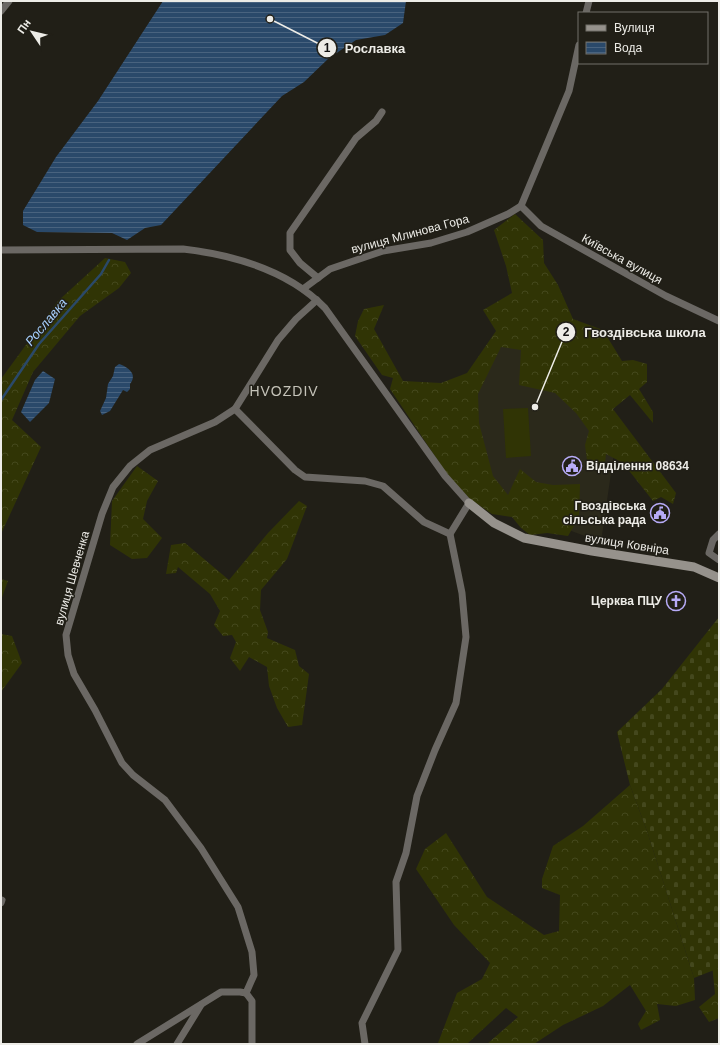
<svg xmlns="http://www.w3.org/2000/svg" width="720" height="1045" font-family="Helvetica,sans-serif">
  <defs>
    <pattern id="forest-crowns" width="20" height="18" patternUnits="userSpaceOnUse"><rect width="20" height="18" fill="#303405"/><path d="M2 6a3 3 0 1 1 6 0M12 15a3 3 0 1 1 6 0" fill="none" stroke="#44481d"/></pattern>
    <pattern id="cemetery-stones" width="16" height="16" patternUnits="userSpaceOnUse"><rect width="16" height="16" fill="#303405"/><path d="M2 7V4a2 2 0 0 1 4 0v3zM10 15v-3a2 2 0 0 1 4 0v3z" fill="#44481d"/></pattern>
    <pattern id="water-rules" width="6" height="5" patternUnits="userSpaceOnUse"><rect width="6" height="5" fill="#2a496a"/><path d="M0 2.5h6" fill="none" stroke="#49637f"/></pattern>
  </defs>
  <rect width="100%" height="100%" fill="#211f17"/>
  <path fill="#2b291b" d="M513 315 616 439 601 542 480 497 472 375Z"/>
  <path fill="#303405" d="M528 408 531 456 506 458 503 409Z"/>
  <g fill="url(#forest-crowns)">
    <path d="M515 214 543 240 544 263 558 285 573 319 603 330 622 361 633 360 647 364V382L639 389 653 412V423L630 395 613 409 676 493 673 504 661 497 653 501 623 463 606 454 604 472 588 468 585 445 589 431 576 413 555 393 519 385 521 350 501 347 478 394 479 423 493 476 508 495 520 469 536 482 553 485 580 484 579 517 568 536 547 533 530 535 521 528 512 517 492 514 469 498 447 474 390 389 393 378 382 375 355 336 358 321 364 309 384 305 374 329 403 381 441 383 467 373 496 331 483 310 512 293 506 266 494 230Z"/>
    <path d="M105 258 125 262 131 273 119 288 80 316 33 372 12 420 41 447 1 534V379L58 301Z"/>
    <path d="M137 466 158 481 147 501 143 519 162 538 147 558 132 559 110 545 112 501Z"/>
    <path d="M299 501 307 506 287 559 261 590 260 610 268 632 267 638 295 650 299 666 309 674 302 725 288 727 277 708 269 686 267 667 249 657 240 671 230 658 236 642 232 635 223 636 214 625 220 611 210 594 178 567 176 573 166 574 171 545 185 543 229 580 268 533Z"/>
    <path d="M1 579 8 581 1 600Z"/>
    <path d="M1 634 12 636 22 663 1 692Z"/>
    <path d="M630 785 648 834 694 978 695 1000 676 1006 657 1004 660 1020 641 1030 638 1024 646 1011 630 985 603 1006 563 1025 534 1044H487L518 1017 506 1008 467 1044H439L438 1043 457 993 482 979 490 963 454 925 416 869 425 849 446 833 487 897 544 935 559 931 560 895 542 888V879L553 846 583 826Z"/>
    <path d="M719 949V1018L709 1022 699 1007 715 994 711 954Z"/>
  </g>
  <path fill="url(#cemetery-stones)" d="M719 617V968L694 978 648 834 630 785 617 732 662 689Z"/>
  <g fill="url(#water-rules)">
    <path d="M163 1H406L403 23 385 35 356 40 329 58 304 82 282 96 161 225 145 228 127 240 112 233 37 232 23 225V211L56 157 98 101Z"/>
    <path d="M119 364C128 367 138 374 130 384V389L127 392 123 390 110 411 102 415 100 411 106 398 108 384 113 376 115 367Z"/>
    <path d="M43 371 55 379 49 403 30 422 21 412 35 380Z"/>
  </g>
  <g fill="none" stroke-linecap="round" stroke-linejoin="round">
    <path stroke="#2a496a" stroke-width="2.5" d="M1 400 39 344 101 274 109 260"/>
    <g stroke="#6b6864" stroke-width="7">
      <path d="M1 11 9 1"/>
      <path d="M586 13 589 1"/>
      <path d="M521 206 541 226 666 296 719 321"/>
      <path d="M1 250 183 249C234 255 288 270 325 308L445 476 469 503 450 534 462 593 466 637 456 703 435 750 417 796 406 853 396 882 398 950 362 1023 365 1044"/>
      <path d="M318 278 300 263 290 250V233L356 138 376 121 382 112"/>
      <path d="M303 289 330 269 383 251 431 243 467 232 508 214 521 206 569 91 579 45"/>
      <path d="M235 409 295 470 305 477 365 481 383 486 424 522 450 534"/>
      <path d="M719 534 713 540 709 553 719 560"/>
      <path d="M1 903 2 900"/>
      <path d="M137 1044 221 992H240L246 993"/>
      <path d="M177 1044 201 1005"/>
      <path d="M252 1044V1001L246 993 254 975 252 952 238 907 201 848 165 800 133 775 122 763 95 710 74 674 68 655 66 635 102 514 113 487 130 466 150 450 215 422 235 409 278 340 296 319 317 300"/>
    </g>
    <path stroke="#96928c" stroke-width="9" d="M469 503 494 523 524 538 592 551 694 567 719 578"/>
  </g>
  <defs>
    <symbol id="civic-ring" viewBox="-11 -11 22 22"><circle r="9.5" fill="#211f17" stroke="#b7abf7" stroke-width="1.5"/><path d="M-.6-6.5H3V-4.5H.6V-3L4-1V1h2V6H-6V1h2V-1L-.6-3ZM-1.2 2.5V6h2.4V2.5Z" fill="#b7abf7"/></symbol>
    <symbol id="church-ring" viewBox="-11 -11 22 22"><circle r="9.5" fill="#211f17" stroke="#b7abf7" stroke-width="1.5"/><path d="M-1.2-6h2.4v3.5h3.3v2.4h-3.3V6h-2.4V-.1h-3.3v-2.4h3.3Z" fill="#b7abf7"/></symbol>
  </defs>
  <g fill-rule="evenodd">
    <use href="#civic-ring" x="561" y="455" width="22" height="22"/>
    <use href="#civic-ring" x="649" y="502" width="22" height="22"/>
    <use href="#church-ring" x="665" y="590" width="22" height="22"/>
  </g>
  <g text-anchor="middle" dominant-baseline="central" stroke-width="3" stroke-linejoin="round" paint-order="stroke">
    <g font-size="12" fill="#edece7" stroke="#211f17">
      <text transform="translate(410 234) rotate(-15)">вулиця Млинова Гора</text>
      <text transform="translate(622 259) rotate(29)">Київська вулиця</text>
      <text transform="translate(627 544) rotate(9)">вулиця Ковніра</text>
      <text transform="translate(72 578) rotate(-74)">вулиця Шевченка</text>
    </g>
    <g font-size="12" font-weight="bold" fill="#edece7" stroke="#211f17" text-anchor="end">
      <text x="586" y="466" text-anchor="start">Відділення 08634</text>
      <text x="646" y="506">Гвоздівська<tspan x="646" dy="14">сільська рада</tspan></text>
      <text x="662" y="601">Церква ПЦУ</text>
    </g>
    <g font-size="13" font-style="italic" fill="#a6cffd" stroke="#211f17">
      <text transform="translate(46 322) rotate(-50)">Рославка</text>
    </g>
    <g font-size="14" letter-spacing="1" fill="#c5c3b9" stroke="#211f17">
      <text x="284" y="391">HVOZDIV</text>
    </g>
  </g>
  <path fill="none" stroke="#edece7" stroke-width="1.5" d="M270 19L327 48M535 407L566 332"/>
  <g fill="#edece7" stroke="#211f17" stroke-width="1.5">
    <circle cx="270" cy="19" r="4"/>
    <circle cx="535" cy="407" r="4"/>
    <circle cx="327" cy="48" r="10"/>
    <circle cx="566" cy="332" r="10"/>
  </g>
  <g font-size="12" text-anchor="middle" font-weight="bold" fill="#111">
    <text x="327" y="52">1</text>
    <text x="566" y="336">2</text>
  </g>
  <g font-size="13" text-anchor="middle" font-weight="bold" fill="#edece7" stroke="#211f17" stroke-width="3" stroke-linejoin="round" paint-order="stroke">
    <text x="375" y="53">Рославка</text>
    <text x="645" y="337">Гвоздівська школа</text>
  </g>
  <rect width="720" height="1045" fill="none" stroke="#edece7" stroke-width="4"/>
  <rect x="578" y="12" width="130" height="52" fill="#211f17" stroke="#73716a"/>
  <rect x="586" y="25" width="20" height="6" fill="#96928c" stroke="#73716a"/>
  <text x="614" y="32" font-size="12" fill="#edece7">Вулиця</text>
  <rect x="586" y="42" width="20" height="12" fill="url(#water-rules)" stroke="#73716a"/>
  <text x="614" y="52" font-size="12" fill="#edece7">Вода</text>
  <g transform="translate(32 32) rotate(305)" stroke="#211f17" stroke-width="3" paint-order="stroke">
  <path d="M0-3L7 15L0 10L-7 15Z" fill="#edece7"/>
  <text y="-6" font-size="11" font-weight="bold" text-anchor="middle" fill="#edece7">Пн</text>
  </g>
</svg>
